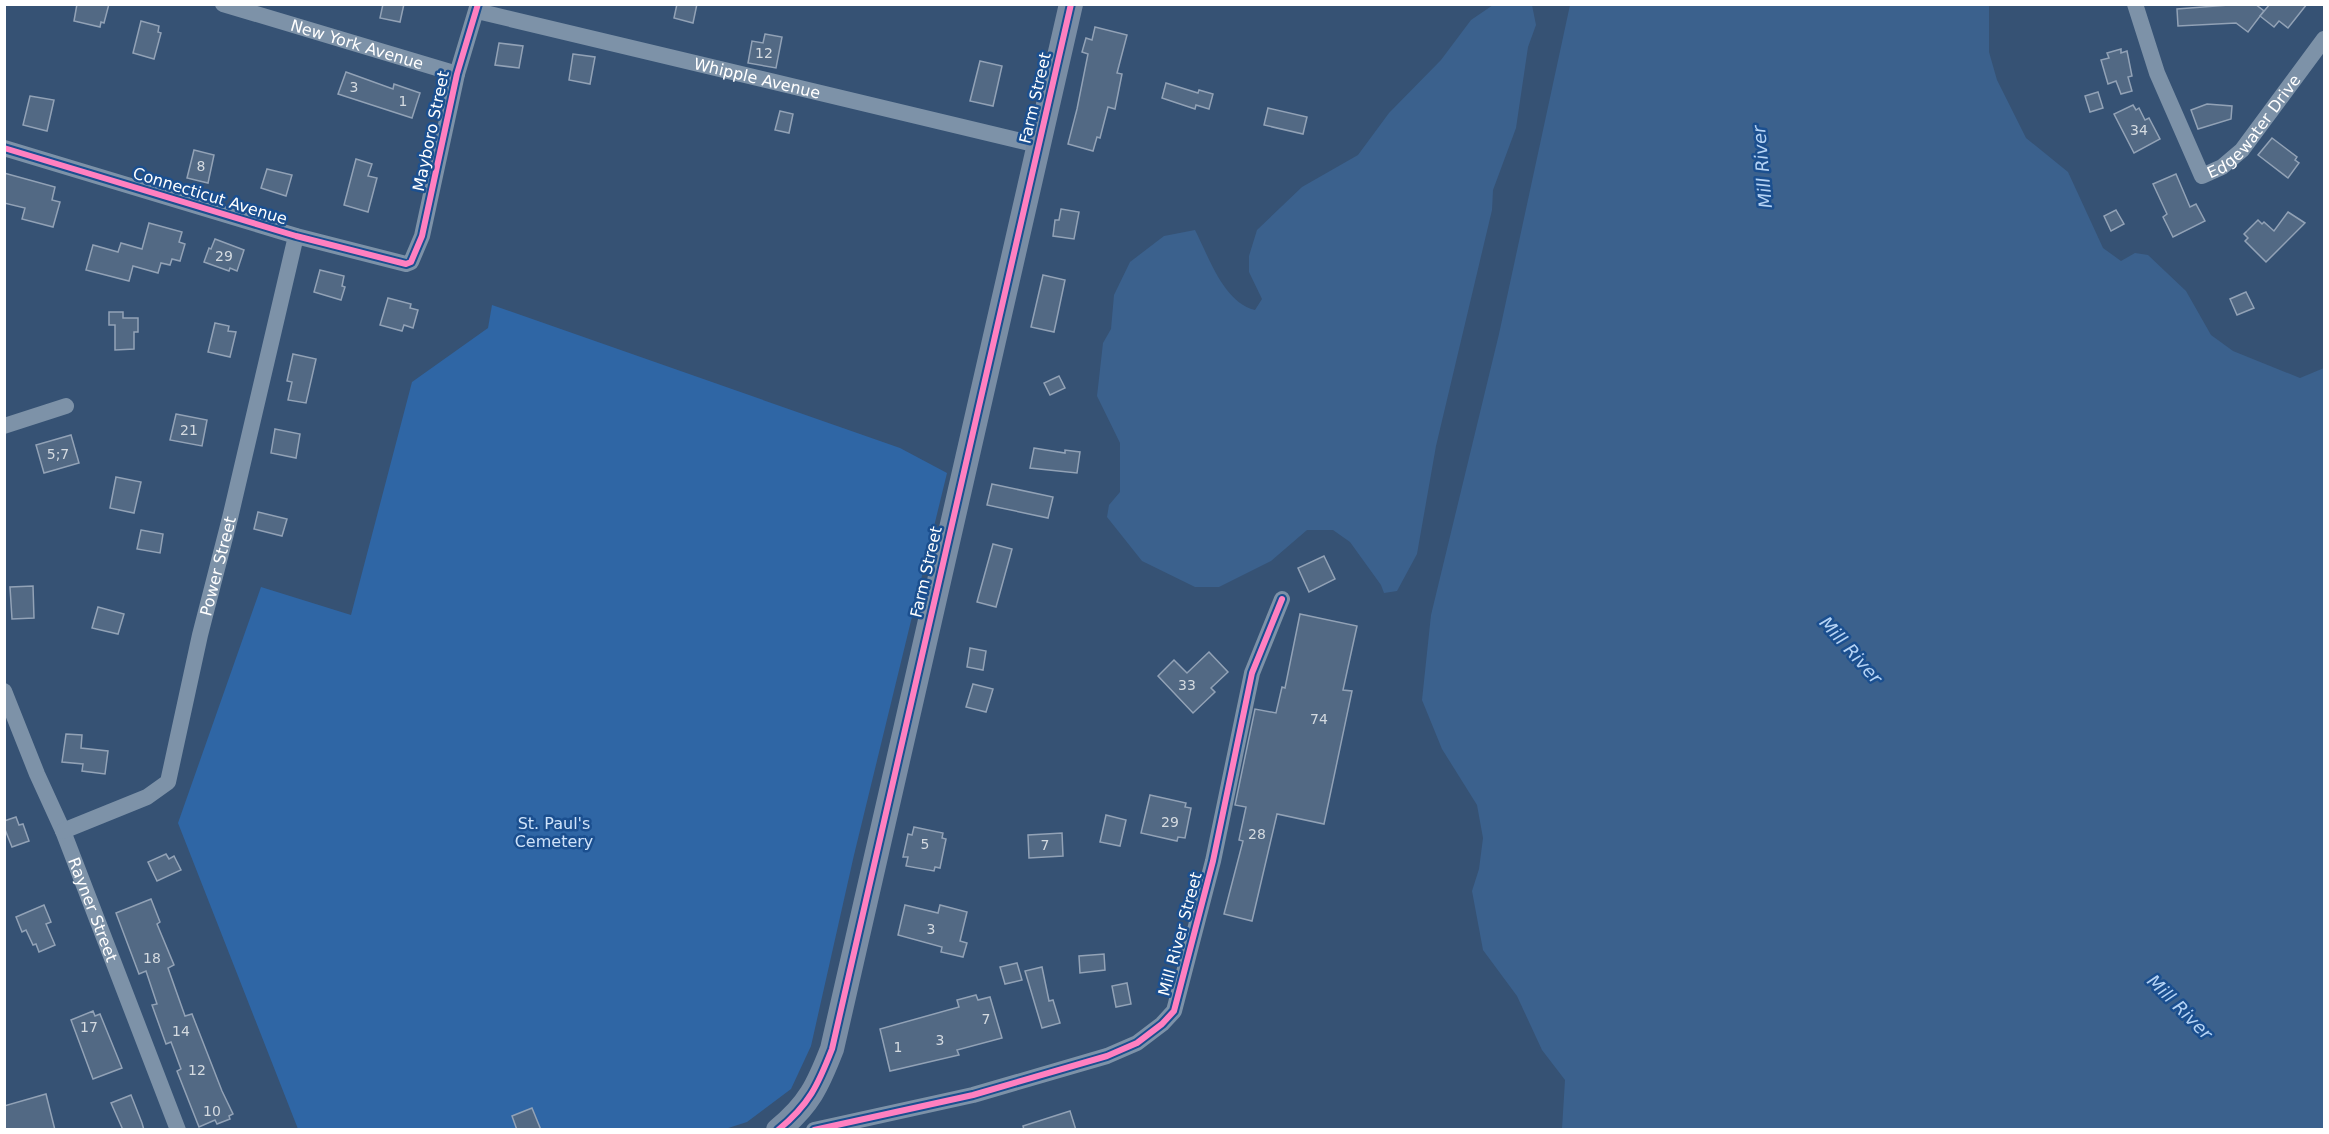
<svg xmlns="http://www.w3.org/2000/svg" width="2329" height="1134" font-family="'DejaVu Sans',sans-serif">
  <rect width="100%" height="100%" fill="#365274"/>
  <path fill="#2f66a5" d="M492 305 900 448 947 473 854 855 811 1046 791 1089 747 1122 722 1130 298 1129 178 823 261 587 351 615 412 382 488 328Z"/>
  <g fill="#3b618d">
    <path d="M1493 5H1532L1536 25 1528 47 1516 128 1493 190 1492 210 1436 446 1417 554 1397 591 1384 593 1381 585 1350 542 1333 530H1307L1271 561 1219 587H1195L1142 561 1107 517 1109 505 1120 492V443L1097 396 1103 343 1111 329 1114 295 1130 262 1164 236 1195 230C1209 257 1223 302 1255 310L1262 299 1249 272V256L1257 230 1302 187 1358 155 1389 113 1441 60 1471 20Z"/>
    <path d="M1570 5H1989V52L1997 80 2026 138 2068 172 2103 248 2121 261 2135 253 2148 255 2186 291 2211 335 2233 351 2300 378 2324 368V1129H1562L1565 1080 1542 1050 1517 996 1483 950 1472 891 1479 869 1483 838 1477 805 1442 749 1422 700 1431 615 1499 334Z"/>
  </g>
  <g fill="#526984" stroke="#92a2b6" stroke-width="1.5">
    <path d="M77 4H109L104 23 101 22 100 27 74 21Z"/>
    <path d="M383 4H404L400 22 380 18Z"/>
    <path d="M677 4H697L693 23 674 18Z"/>
    <path d="M2242 4H2255L2264 11 2248 32 2236 23 2178 26 2177 9Z"/>
    <path d="M2270 4H2307L2288 28 2279 21 2274 27 2260 16Z"/>
    <path d="M141 21 159 26 158 32 161 33 154 59 133 53Z"/>
    <path d="M1095 27 1127 35 1117 73 1122 74 1115 109 1108 107 1100 138 1097 137 1093 151 1068 144 1077 109 1088 54 1082 52 1086 38 1092 40Z"/>
    <path d="M765 34 782 37 776 68 748 63 752 41 763 43Z"/>
    <path d="M499 43 523 46 519 68 495 65Z"/>
    <path d="M2121 49V53L2127 51 2132 76 2128 77 2132 91 2121 94 2116 81 2108 84 2101 60 2109 58 2107 53Z"/>
    <path d="M573 54 595 57 590 84 569 80Z"/>
    <path d="M980 61 1002 66 993 106 970 101Z"/>
    <path d="M346 72 393 89 394 84 420 93 412 118 338 94Z"/>
    <path d="M1166 83 1198 93 1199 90 1213 94 1209 109 1196 105 1195 109 1162 98Z"/>
    <path d="M2098 92 2103 108 2090 112 2085 96Z"/>
    <path d="M30 96 54 100 47 131 23 125Z"/>
    <path d="M2207 104 2232 106 2231 119 2198 129 2191 110Z"/>
    <path d="M2133 105 2136 110 2139 108 2145 120 2149 118 2160 139 2134 153 2114 114Z"/>
    <path d="M1268 108 1307 117 1303 134 1264 125Z"/>
    <path d="M780 111 793 114 789 133 775 130Z"/>
    <path d="M2272 138 2297 157 2295 160 2299 163 2288 178 2258 155Z"/>
    <path d="M194 150 214 155 208 183 187 178Z"/>
    <path d="M356 159 372 164 368 176 377 178 368 212 344 205Z"/>
    <path d="M267 169 292 175 286 196 261 188Z"/>
    <path d="M4 173 55 187 52 200 60 202 53 227 22 219 25 208 4 203Z"/>
    <path d="M2176 174 2190 207 2196 204 2205 221 2173 237 2163 217 2167 214 2153 184Z"/>
    <path d="M1061 209 1079 212 1074 239 1053 236 1055 220H1059Z"/>
    <path d="M2116 210 2124 224 2111 231 2104 216Z"/>
    <path d="M2288 212 2305 223 2266 262 2245 241 2248 238 2244 234 2258 220 2262 224 2264 222 2274 231Z"/>
    <path d="M149 223 182 232 179 242 185 244 180 261 172 259 170 265 161 263 158 273 133 266 129 281 86 270 93 245 118 252 121 243 142 249Z"/>
    <path d="M215 239 244 250 237 271 230 268 229 271 204 262 209 248 211 249Z"/>
    <path d="M320 270 344 276 342 286 345 287 341 300 314 292Z"/>
    <path d="M1043 275 1065 280 1054 332 1031 327Z"/>
    <path d="M2246 292 2254 308 2237 315 2230 299Z"/>
    <path d="M388 298 411 304 410 308 418 310 413 328 404 325 402 331 380 325Z"/>
    <path d="M109 312H123V318H138V332H134V349L115 350V325H109Z"/>
    <path d="M215 323 229 326 228 331 236 332 230 357 208 352Z"/>
    <path d="M293 354 316 359 306 403 288 400 292 382 287 381Z"/>
    <path d="M1059 376 1065 388 1050 395 1044 383Z"/>
    <path d="M176 414 207 420 202 446 170 440Z"/>
    <path d="M275 429 300 434 296 458 271 453Z"/>
    <path d="M71 435 79 463 44 473 36 445Z"/>
    <path d="M1034 448 1065 453V450L1080 452 1077 473 1030 468Z"/>
    <path d="M116 477 141 482 134 513 110 508Z"/>
    <path d="M992 484 1053 497 1048 518 987 505Z"/>
    <path d="M258 512 287 519 282 536 254 529Z"/>
    <path d="M141 530 163 534 160 553 137 549Z"/>
    <path d="M993 544 1012 549 996 607 977 602Z"/>
    <path d="M1324 556 1335 579 1309 592 1298 568Z"/>
    <path d="M33 586 34 618 12 619 10 587Z"/>
    <path d="M98 607 124 614 118 634 92 628Z"/>
    <path d="M1300 614 1357 626 1343 690 1352 691 1324 824 1277 814 1252 921 1224 914 1243 841 1239 840 1246 807 1235 805 1255 709 1276 713 1282 687 1285 688Z"/>
    <path d="M970 648 986 651 983 670 967 667Z"/>
    <path d="M1209 652 1228 672 1211 688 1215 692 1193 713 1158 676 1174 660 1187 673Z"/>
    <path d="M973 684 993 689 986 712 966 707Z"/>
    <path d="M66 734 82 735 81 748 108 751 105 774 82 771 83 764 62 762Z"/>
    <path d="M1150 795 1186 803 1185 807 1191 808 1185 838 1178 837 1177 841 1141 833Z"/>
    <path d="M1106 815 1126 820 1120 846 1100 842Z"/>
    <path d="M16 817 19 825 23 824 29 841 12 847 4 827V821Z"/>
    <path d="M914 827 943 833 942 838 946 839 940 868 935 867 934 871 906 866 908 857H903L908 834 912 835Z"/>
    <path d="M1062 833 1063 856 1029 858 1028 835Z"/>
    <path d="M166 854 169 859 174 856 181 870 157 881 148 862Z"/>
    <path d="M151 899 160 922 157 924 174 965 168 968 185 1016 192 1014 222 1091 233 1114 229 1116 230 1119 217 1124 215 1120 199 1127 177 1071 181 1069 171 1042 166 1044 152 1005 157 1004 146 971 139 974 116 913Z"/>
    <path d="M44 905 51 922 46 924 55 945 39 952 36 944 33 945 26 930 22 932 16 917Z"/>
    <path d="M905 905 938 913 940 905 967 912 960 941 967 943 963 957 941 952 942 947 898 935Z"/>
    <path d="M1104 954 1105 970 1080 973 1079 956Z"/>
    <path d="M1017 963 1022 980 1005 984 1000 967Z"/>
    <path d="M1042 967 1049 1001 1053 1000 1060 1023 1042 1028 1025 971Z"/>
    <path d="M1127 983 1131 1004 1116 1007 1112 986Z"/>
    <path d="M976 995 978 1000 990 997 1002 1038 957 1050 959 1055 890 1071 880 1029 959 1007 957 1000Z"/>
    <path d="M93 1011 95 1016 100 1014 122 1068 93 1079 71 1020Z"/>
    <path d="M46 1094 55 1130H5L4 1106Z"/>
    <path d="M131 1095 142 1123 144 1130H123L111 1103Z"/>
    <path d="M532 1108 541 1130H517L512 1116Z"/>
    <path d="M1070 1111 1076 1130H1024L1023 1126Z"/>
  </g>
  <g fill="none" stroke-linecap="round" stroke-linejoin="round">
    <g stroke="#7d92a8" stroke-width="16">
      <path id="s1" d="M223 4 457 74"/>
      <path id="s2" d="M2135 4 2157 73 2202 176 2222 167 2242 150 2324 39"/>
      <path id="s3" d="M477 11 1038 145"/>
      <path d="M4 148 296 236 406 264 411 262 422 236 457 74 478 4"/>
      <path d="M4 426 66 406"/>
      <path id="s4" d="M4 691 37 774 63 831 178 1130"/>
      <path id="s5" d="M63 831 147 797 168 782 200 635 230 518 296 236"/>
      <path d="M814 1130 973 1095 1107 1056 1137 1043 1162 1024 1174 1011 1213 861 1252 673 1282 599"/>
    </g>
    <path stroke="#798da4" stroke-width="24" d="M778 1130C809 1105 818 1085 832 1049L1071 4"/>
    <defs>
      <g id="cycleway">
        <path d="M4 148 296 236 406 264 411 262 422 236 457 74 478 4"/>
        <path d="M778 1130C809 1105 818 1085 832 1049L1071 4"/>
        <path d="M814 1130 973 1095 1107 1056 1137 1043 1162 1024 1174 1011 1213 861 1252 673 1282 599"/>
      </g>
    </defs>
    <use href="#cycleway" stroke="#1b4f8f" stroke-width="10"/>
    <use href="#cycleway" stroke="#ff80c0" stroke-width="6"/>
  </g>
  <g text-anchor="middle" dominant-baseline="central" stroke-width="5" stroke-linejoin="round" paint-order="stroke">
    <g font-size="14" fill="#d4dae0">
      <text x="764" y="53">12</text>
      <text x="354" y="87">3</text>
      <text x="403" y="101">1</text>
      <text x="2139" y="130">34</text>
      <text x="201" y="166">8</text>
      <text x="224" y="256">29</text>
      <text x="189" y="430">21</text>
      <text x="58" y="454">5;7</text>
      <text x="1187" y="685">33</text>
      <text x="1319" y="719">74</text>
      <text x="1170" y="822">29</text>
      <text x="1257" y="834">28</text>
      <text x="925" y="844">5</text>
      <text x="1045" y="845">7</text>
      <text x="931" y="929">3</text>
      <text x="152" y="958">18</text>
      <text x="986" y="1019">7</text>
      <text x="89" y="1027">17</text>
      <text x="181" y="1031">14</text>
      <text x="940" y="1040">3</text>
      <text x="898" y="1047">1</text>
      <text x="197" y="1070">12</text>
      <text x="212" y="1111">10</text>
    </g>
    <g font-size="16" fill="#fff" stroke="#1b4f8f">
      <text stroke="none"><textPath href="#s1" startOffset="140">New York Avenue</textPath></text>
      <text stroke="none"><textPath href="#s3" startOffset="288">Whipple Avenue</textPath></text>
      <text transform="translate(1035 98) rotate(-77)">Farm Street</text>
      <text stroke="none"><textPath href="#s2" startOffset="258">Edgewater Drive</textPath></text>
      <text transform="translate(431 131) rotate(-78)">Mayboro Street</text>
      <text transform="translate(210 196) rotate(17)">Connecticut Avenue</text>
      <text stroke="none"><textPath href="#s5" startOffset="338">Power Street</textPath></text>
      <text transform="translate(926 572) rotate(-77)">Farm Street</text>
      <text stroke="none"><textPath href="#s4" startOffset="236">Rayner Street</textPath></text>
      <text transform="translate(1180 934) rotate(-75)">Mill River Street</text>
    </g>
    <g font-size="16" fill="#cfe3fa" stroke="#1b4f8f">
      <text x="554" y="823">St. Paul's<tspan x="554" dy="18">Cemetery</tspan></text>
    </g>
    <g font-size="18" font-style="italic" fill="#b5d3f5" stroke="#1b4f8f">
      <text transform="translate(1762 167) rotate(-95)">Mill River</text>
      <text transform="translate(1851 650) rotate(48)">Mill River</text>
      <text transform="translate(2180 1007) rotate(45)">Mill River</text>
    </g>
  </g>
  <rect width="2329" height="1134" fill="none" stroke="#ffffff" stroke-width="12"/>
</svg>
